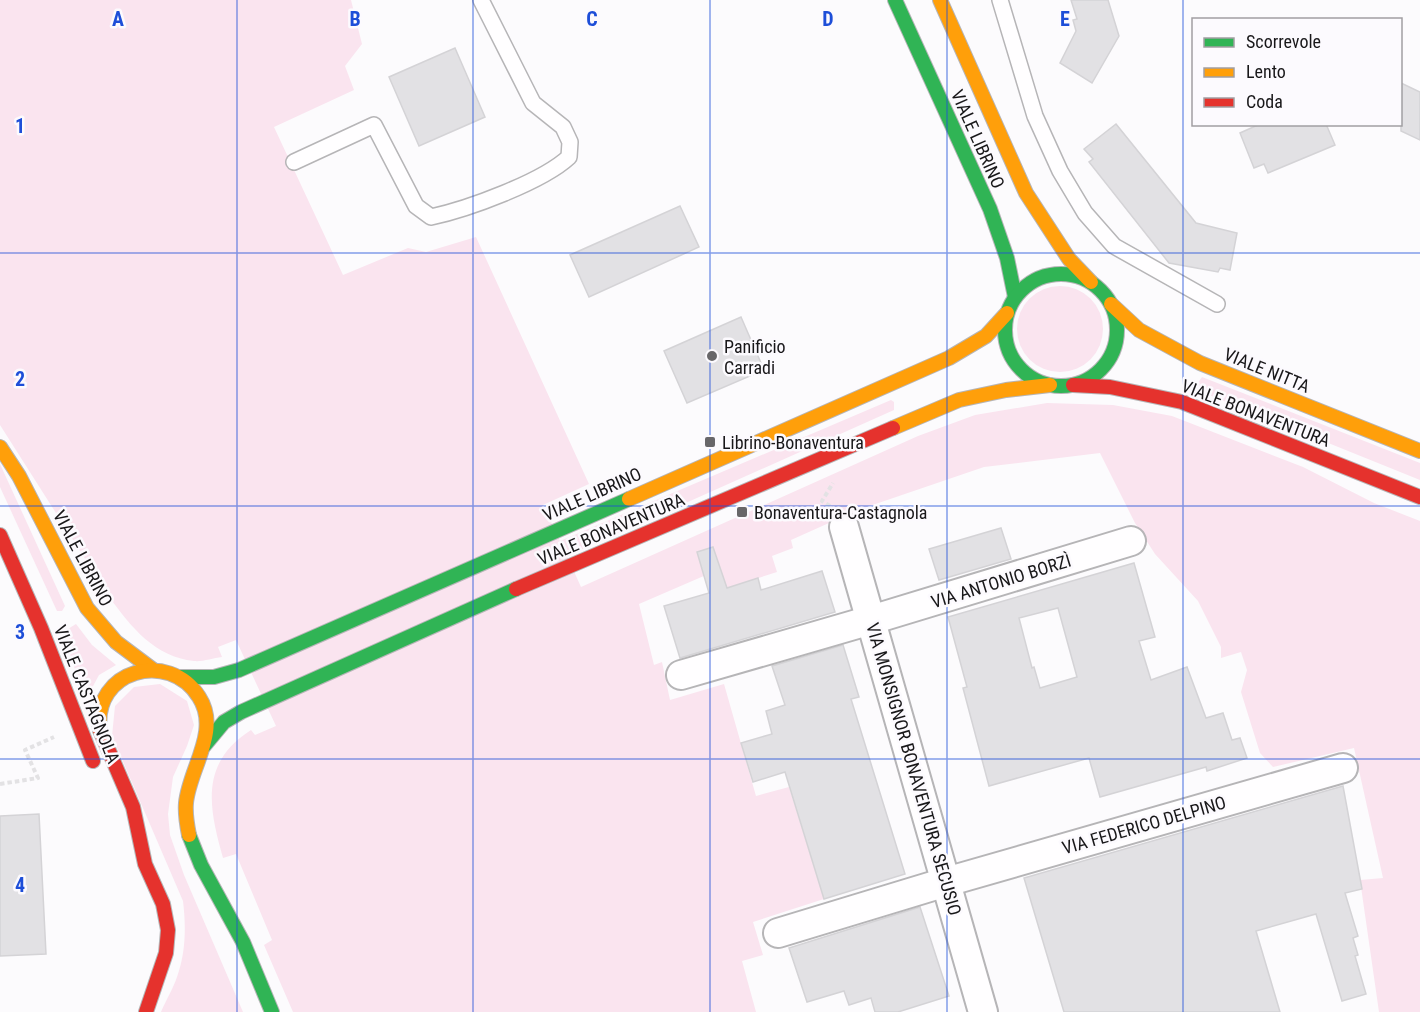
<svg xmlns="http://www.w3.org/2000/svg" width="1420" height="1012" font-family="'Roboto Condensed',sans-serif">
  <rect width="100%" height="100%" fill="#fcfbfd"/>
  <g fill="#fae4ef">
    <path d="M0 0H351L362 44 345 66 354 90 274 127 343 275 408 248 426 252 476 237 589 484 543 505 560 541 891 400 894 402V410L567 556 581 587 918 436 975 415 1047 403 1113 405 1172 416 1303 467 1374 503 1420 521V1012H1379L1360 880 1383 878 1354 748 1273 767 1260 753 1241 692 1247 670 1241 652 1221 658V647L1198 601 1155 554 1135 523 1100 453 984 467 858 510 791 540 793 548 772 556 777 572 727 588 720 569 639 604 654 665 662 662 670 700 724 684 756 796 789 787 824 899 753 922 763 955 742 961 756 1012H293L264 945 272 940 236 854 223 858C209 808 199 763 251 730L255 735 276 726 236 640 218 647 222 657C213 658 202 662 194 661 155 657 131 627 110 598L0 425Z"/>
    <circle cx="1060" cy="329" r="43"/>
    <path d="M1202 377 1420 463V480L1199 391 1197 384Z"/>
    <path d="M0 464 65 606 62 611H57L0 487Z"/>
    <path d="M76 624 92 645 116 665 99 675 85 701 63 632Z"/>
    <path d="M160 684 187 701 194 725 187 746 173 777 168 814 170 835 184 875 243 1012H161C166 1000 173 989 177 977 186 952 186 926 183 901L112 736 115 706 134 687Z"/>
  </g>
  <g fill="#e2e1e4" stroke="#d4d3d6" stroke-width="1.5" fill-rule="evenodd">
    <path d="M1071 0H1108L1119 36 1092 83 1060 63 1076 31 1073 20 1077 19Z"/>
    <path d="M455 48 485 117 419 146 389 77Z"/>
    <path d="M1401 83 1420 92V140L1401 131Z"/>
    <path d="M1116 124 1196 223 1237 233 1230 270 1220 268 1218 272 1169 263 1089 162 1093 159 1084 149Z"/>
    <path d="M1260 124H1326L1335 145 1268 173 1264 164 1254 168 1240 133Z"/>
    <path d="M680 206 699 247 589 297 570 255Z"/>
    <path d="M741 317 764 370 687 403 664 351Z"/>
    <path d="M1001 528 1011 559 939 580 929 549Z"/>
    <path d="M713 547 727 588 758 578 761 590 822 571 835 612 680 658 664 606 709 593 697 552Z"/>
    <path d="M1134 563 1155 637 1139 641 1151 680 1187 667 1206 718 1223 713 1232 740 1240 738 1247 758 1207 771 1206 767 1100 797 1089 758 989 786 963 688 967 687 948 617ZM1058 608 1077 677 1040 688 1034 667 1032 668 1019 618Z"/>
    <path d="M843 645 859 697 851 699 905 874 824 899 785 772 753 782 741 743 772 734 766 711 785 705 772 666Z"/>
    <path d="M1343 786 1362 889 1345 893 1358 936 1353 938 1358 955 1355 956 1366 994 1342 1001 1316 914 1256 931 1280 1012H1064L1024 878Z"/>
    <path d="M39 814 46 954 0 956V816Z"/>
    <path d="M920 907 949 996 898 1012H875L871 998 849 1005 844 991 807 1002 789 948Z"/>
  </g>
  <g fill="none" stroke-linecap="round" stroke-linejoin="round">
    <defs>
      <g id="lane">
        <path d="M1000 0 1035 116 1060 171 1085 213 1114 246 1217 304"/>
        <path d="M294 162 374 125 416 206 431 217C468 209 542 182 569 157L570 142 563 127 533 103 481 0"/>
      </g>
      <g id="street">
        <path d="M844 527 983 1012"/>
        <path d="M681 675 871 620 1131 541"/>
        <path d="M778 933 946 882 1343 768"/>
      </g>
      <g id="fast">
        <path d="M895 0 990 209 1007 258 1015 297"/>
        <circle cx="1061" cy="330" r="56"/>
        <path d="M179 677H214L239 670 629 499"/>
        <path d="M204 746 224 722 241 712 516 589"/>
        <path d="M189 835 201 865 243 942 272 1012"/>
      </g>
      <g id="slow">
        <path d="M940 0 1026 193 1069 259 1091 282"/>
        <path d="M1111 304 1139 330 1200 363 1420 451"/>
        <path d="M893 428 959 400 1006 390 1050 385"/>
        <path d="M0 447 19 476 87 608 116 642 152 669"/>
        <path d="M629 499 949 358 986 336 1007 313"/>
        <path d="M100 730C92 670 169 649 199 697 221 731 189 769 186 803 185 814 187 825 189 835"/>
      </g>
      <g id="jam">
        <path d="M1073 385 1110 387 1182 402 1420 497"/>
        <path d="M0 535 41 628 93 761"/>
        <path d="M516 589 893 428"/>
        <path d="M100 730 133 807 145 864 163 904 168 930 166 953 146 1012"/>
      </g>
    </defs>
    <use href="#lane" stroke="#b6b5b7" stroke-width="18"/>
    <use href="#street" stroke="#b6b5b7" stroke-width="32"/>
    <use href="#fast" stroke="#b6b5b7" stroke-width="16"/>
    <use href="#slow" stroke="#b6b5b7" stroke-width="16"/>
    <use href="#jam" stroke="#b6b5b7" stroke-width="16"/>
    <g stroke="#e3e2e4" stroke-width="4" stroke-dasharray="4.5 3" stroke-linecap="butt">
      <path d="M830 506 822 501 833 483"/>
      <path d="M0 784 38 778 25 750 54 737"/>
    </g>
    <use href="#lane" stroke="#fffeff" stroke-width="15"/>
    <use href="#street" stroke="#fffeff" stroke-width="28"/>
    <use href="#fast" stroke="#30b455" stroke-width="14"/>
    <use href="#slow" stroke="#ff9f0a" stroke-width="14"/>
    <use href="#jam" stroke="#e5322d" stroke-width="14"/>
  </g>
  <path fill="none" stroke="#1d4ed8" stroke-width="1.5" stroke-opacity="0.55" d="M237 0V1012M473 0V1012M710 0V1012M947 0V1012M1183 0V1012M0 253H1420M0 506H1420M0 759H1420"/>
  <g fill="#686769" stroke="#fcfafe" stroke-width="2">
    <circle cx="712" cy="356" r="6"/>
    <rect x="704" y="436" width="12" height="12" rx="3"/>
    <rect x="736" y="506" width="12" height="12" rx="3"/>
  </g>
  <g text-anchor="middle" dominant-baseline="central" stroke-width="5" stroke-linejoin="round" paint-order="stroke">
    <g font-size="18" fill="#181719" stroke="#fcfafe">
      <text transform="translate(978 139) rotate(66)">VIALE LIBRINO</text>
      <text transform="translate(1267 370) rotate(22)">VIALE NITTA</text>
      <text transform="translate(1256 413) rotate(21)">VIALE BONAVENTURA</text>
      <text transform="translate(592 494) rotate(-24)">VIALE LIBRINO</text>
      <text transform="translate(611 529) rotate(-23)">VIALE BONAVENTURA</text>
      <text transform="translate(83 558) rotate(62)">VIALE LIBRINO</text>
      <text transform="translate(1001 581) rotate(-17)">VIA ANTONIO BORZÌ</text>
      <text transform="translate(87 694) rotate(68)">VIALE CASTAGNOLA</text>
      <text transform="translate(914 769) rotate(74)">VIA MONSIGNOR BONAVENTURA SECUSIO</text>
      <text transform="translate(1144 825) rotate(-16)">VIA FEDERICO DELPINO</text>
    </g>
    <g font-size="18" fill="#181719" stroke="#fcfafe" text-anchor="start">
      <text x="724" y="346">Panificio<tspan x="724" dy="21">Carradi</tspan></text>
      <text x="722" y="442">Librino-Bonaventura</text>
      <text x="754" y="512">Bonaventura-Castagnola</text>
    </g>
  </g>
  <g font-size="20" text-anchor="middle" font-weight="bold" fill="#1d4ed8" stroke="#fcfafe" stroke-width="5" stroke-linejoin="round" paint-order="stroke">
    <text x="118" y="26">A</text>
    <text x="355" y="26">B</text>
    <text x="592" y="26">C</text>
    <text x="828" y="26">D</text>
    <text x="1065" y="26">E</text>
    <text x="20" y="133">1</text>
    <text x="20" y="386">2</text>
    <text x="20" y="639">3</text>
    <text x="20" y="892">4</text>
  </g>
  <rect x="1192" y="18" width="210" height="108" fill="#fcfafe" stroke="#a19fa2" stroke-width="1.5"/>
  <rect x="1204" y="38" width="30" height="9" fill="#30b455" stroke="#a19fa2" stroke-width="1.5"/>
  <text x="1246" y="48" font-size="18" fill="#181719">Scorrevole</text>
  <rect x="1204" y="68" width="30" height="9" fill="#ff9f0a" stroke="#a19fa2" stroke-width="1.5"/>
  <text x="1246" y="78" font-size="18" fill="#181719">Lento</text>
  <rect x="1204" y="98" width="30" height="9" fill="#e5322d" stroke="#a19fa2" stroke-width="1.5"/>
  <text x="1246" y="108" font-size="18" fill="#181719">Coda</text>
</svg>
